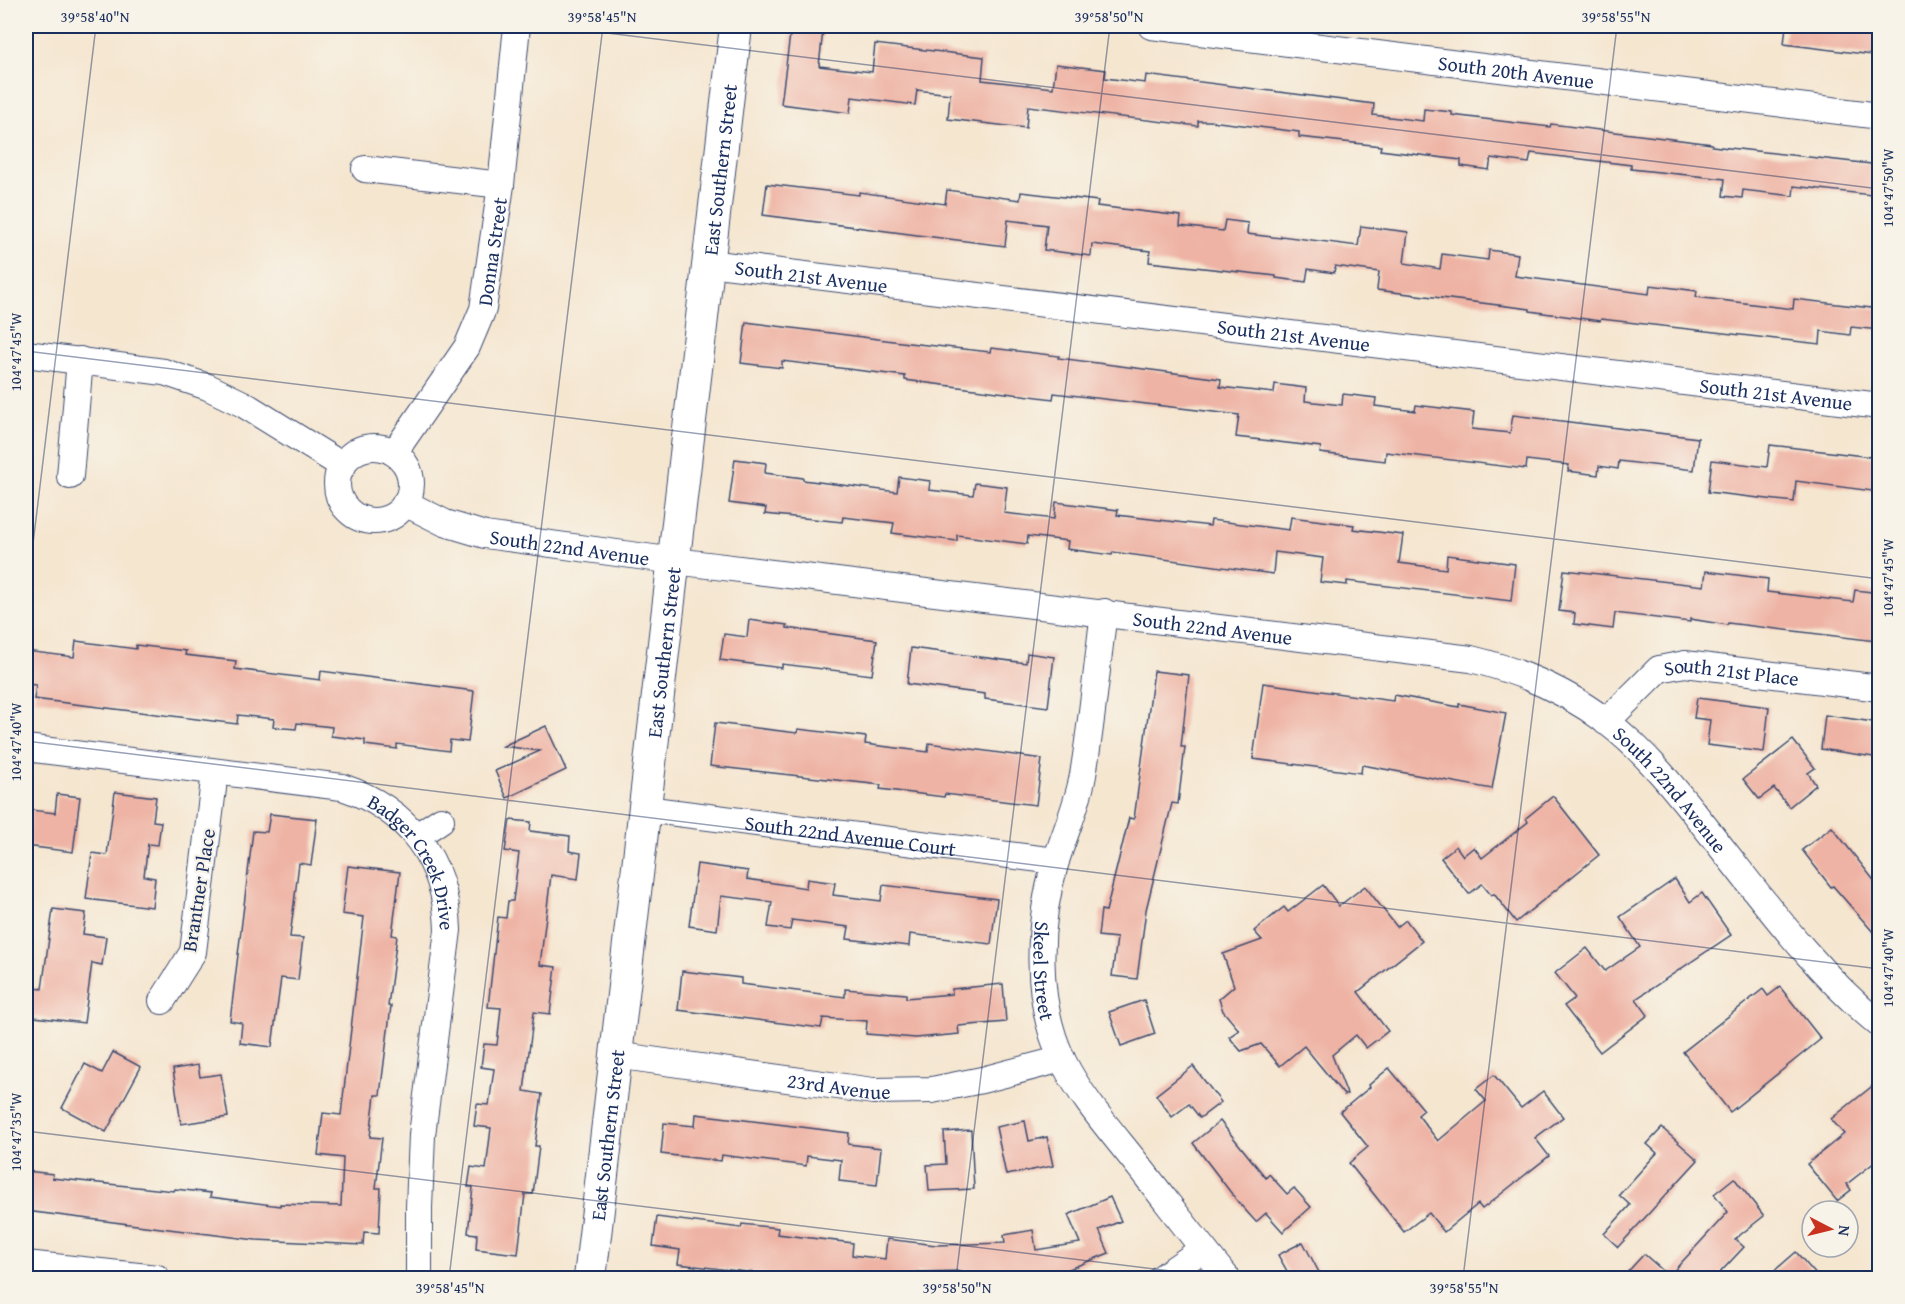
<svg xmlns="http://www.w3.org/2000/svg" width="1905" height="1304" font-family="'Gentium Book Plus',serif">
  <rect width="100%" height="100%" fill="#f7f3e8"/>
  <filter id="ink" filterUnits="userSpaceOnUse"><feTurbulence type="fractalNoise" baseFrequency=".0167" numOctaves="2"/><feDisplacementMap in="SourceGraphic" scale="12" xChannelSelector="R" yChannelSelector="G"/><feConvolveMatrix kernelMatrix="1 2 1 2 8 2 1 2 1" color-interpolation-filters="sRGB"/></filter>
  <filter id="wash" filterUnits="userSpaceOnUse"><feTurbulence type="fractalNoise" baseFrequency=".008" numOctaves="4" result="noise"/><feDisplacementMap in="SourceGraphic" scale="24" xChannelSelector="R" yChannelSelector="G"/><feGaussianBlur stdDeviation="1.35" result="paint"/><feColorMatrix in="noise" values="0 0 0 0 0 0 0 0 0 0 0 0 0 0 0 0 0 1.4 0 .05"/><feComposite in="paint" operator="in"/></filter>
  <g filter="url(#wash)">
    <rect width="100%" height="100%" fill="#f5e6d0"/>
    <g id="blocks">
      <g fill="#eeb3a4">
        <path d="M1786 26H1880V56L1784 44Z"/>
        <path d="M791 27 823 31 819 66 872 72 875 44 984 57 982 80 1053 88 1056 64 1106 70 1105 78 1145 83 1146 75 1374 104 1373 115 1423 121 1424 109 1452 112V115L1550 127 1551 124 1712 144V146L1880 165V196L1794 186 1793 196 1743 190 1742 198 1723 196 1725 179 1631 169V165L1531 153 1529 163 1491 158 1489 170 1461 166V160L1380 150 1381 146 1299 137V132L1210 121H1198V126L1028 106 1026 128 948 119 950 94 917 90 915 105 852 97 850 113 781 104Z"/>
        <path d="M767 184 859 195V192L945 204 947 190 1020 200 1021 192 1098 201 1097 206 1181 216 1180 226 1223 231 1225 220 1248 223 1247 234 1281 238V236L1358 246 1361 226 1408 232 1404 263 1440 269 1442 254 1488 260 1489 250 1518 254 1515 276 1649 294 1650 285 1697 291 1696 297 1793 309 1794 299 1880 309V330L1851 327 1850 335 1821 331 1820 344 1601 319 1600 321 1530 311V309L1377 290 1379 272 1335 266 1334 273 1308 269 1306 282 1276 278V276L1149 262 1150 251 1092 244 1091 256 1044 250 1047 225 1008 220 1005 246 925 236 763 215Z"/>
        <path d="M746 322 909 343 990 352 991 348 1059 356 1058 358 1221 379 1220 387 1274 393 1275 384 1306 388 1305 401 1342 405 1343 394 1376 398 1375 406 1415 411 1416 405 1474 412 1472 429 1510 433 1513 415 1698 438 1694 470 1619 461 1618 469 1599 466 1598 475 1568 471 1569 465 1527 460 1526 469 1386 452 1385 461 1320 453 1321 447 1236 437 1239 415 1054 393 1053 399 905 380V376L782 361V368L741 363Z"/>
        <path d="M1770 445 1880 458V492L1796 481 1794 502 1708 492 1712 460 1767 467Z"/>
        <path d="M735 459 766 463 765 473 803 478V480L897 492 899 477 930 481 929 490 973 495 975 483 1007 487 1004 513 1054 519 1056 502 1118 510 1117 515 1210 526 1211 520 1289 530 1291 517 1354 525 1353 529 1403 535 1399 563 1446 569 1447 555 1515 564 1511 601 1347 581V585L1320 582 1323 558 1275 552 1273 574 1113 552 1112 555 1067 549 1068 541 1028 536 1027 544 957 535V541L892 533 894 523 843 517 842 522 765 514 766 508 729 503Z"/>
        <path d="M1564 570 1704 586 1706 571 1768 579 1767 592 1853 602 1855 590 1880 593V628L1878 627 1876 641 1728 623 1727 625 1690 619V622L1615 613 1613 629 1574 624 1575 613 1559 611Z"/>
        <path d="M749 620 787 625V628L877 640 872 675 782 664V668L720 660 724 634 747 637Z"/>
        <path d="M76 641 136 649V645L186 651 185 655 236 661 235 669 320 680 321 671 474 691 468 742 450 740 449 751 397 744V749L365 745V740L331 736 332 727 297 723 296 729 273 727 274 719 238 715 237 724 34 699 36 685 26 684V651L74 657Z"/>
        <path d="M911 648 1026 663 1027 653 1054 657 1048 707 985 699V694L907 684Z"/>
        <path d="M1154 671 1189 675 1181 747H1185L1178 804 1172 803 1146 910 1137 979 1112 976 1117 938 1098 936 1101 910 1106 911 1129 818 1134 819Z"/>
        <path d="M1263 683 1393 701 1394 695 1459 707V704L1506 713 1492 789 1362 765 1361 773 1253 759Z"/>
        <path d="M1697 698 1769 707 1764 752 1707 745 1710 720 1694 718Z"/>
        <path d="M1825 715 1880 723V758L1821 749Z"/>
        <path d="M715 723 797 733 798 729 866 737 865 744 928 752 929 743 1042 759 1036 805 945 794 944 797 880 789 881 785 710 766Z"/>
        <path d="M546 726 566 770 507 798 495 771 540 751 503 746Z"/>
        <path d="M1793 740 1815 768 1808 773 1816 785 1789 807 1774 788 1759 799 1743 779Z"/>
        <path d="M115 792 156 797 153 821 161 822 158 845 148 844 144 876 155 878 152 907 86 899 92 853 107 855Z"/>
        <path d="M57 794 80 797 73 852 26 846 31 810 55 813Z"/>
        <path d="M1553 796 1599 855 1516 922 1494 894 1491 895 1482 884 1469 894 1441 858 1456 846 1463 856 1474 847 1482 858 1528 822 1526 818Z"/>
        <path d="M270 814 317 819 311 865 299 863 290 937 303 938 298 980 281 978 272 1047 240 1043 242 1023 230 1021 253 831 267 832Z"/>
        <path d="M510 820 531 822 530 831 570 836 569 851 581 853 578 879 551 875 540 965 556 967 550 1014 534 1012 524 1091 542 1094 535 1146H539L533 1194H525L518 1254 476 1249 477 1234 468 1233 473 1187H468L471 1167 486 1169 491 1128 474 1126 477 1104 489 1105 494 1069 481 1067 484 1044 497 1045 501 1008 488 1007 498 917 506 918 508 901H513L519 853 505 851Z"/>
        <path d="M1832 827 1880 888V940L1833 886 1831 887 1802 850Z"/>
        <path d="M697 864 748 871 747 879 806 888 807 879 835 883 833 895 881 901 883 885 997 899 991 944 910 934 909 946 847 939 849 927 792 920 790 930 768 927 772 902 721 896 717 930 689 926Z"/>
        <path d="M348 866 400 872 392 935 397 936 388 1006H391L380 1095H375L370 1137 382 1138 376 1188H381L379 1233 364 1232 363 1245 256 1240 26 1211V1171L53 1174 52 1178 174 1191 175 1189 211 1193 210 1197 280 1206V1204L341 1206 343 1158 318 1155 323 1113 341 1115 364 917 342 914Z"/>
        <path d="M1675 879 1690 902 1702 893 1731 935 1636 999 1648 1015 1600 1052 1564 1006 1575 998 1555 973 1587 948 1605 971 1640 947 1620 917Z"/>
        <path d="M1323 885 1339 906 1365 886 1397 927 1406 920 1422 941 1358 992 1388 1031 1366 1048 1356 1035 1332 1055 1347 1094 1344 1095 1304 1046 1280 1066 1261 1044 1241 1051 1229 1037 1239 1030 1223 1011 1219 999 1234 986 1223 954 1262 940 1254 931 1284 907 1288 912Z"/>
        <path d="M53 909 86 913 83 934 106 937 102 965 92 963 84 1023 26 1016V987L42 989Z"/>
        <path d="M682 971 741 978V984L845 997V989L906 994V998L952 994V989L1003 984 1006 1022 958 1026 959 1034 916 1038 866 1034 867 1021 823 1018 821 1028 678 1010Z"/>
        <path d="M1780 987 1821 1039 1730 1112 1683 1052 1763 989 1768 996Z"/>
        <path d="M1144 1000 1155 1034 1121 1046 1109 1012Z"/>
        <path d="M113 1052 141 1067 106 1132 62 1108 85 1064 102 1073Z"/>
        <path d="M198 1065 200 1077 221 1074 228 1117 181 1124 173 1069Z"/>
        <path d="M1193 1066 1221 1102 1200 1118 1189 1104 1172 1117 1156 1095Z"/>
        <path d="M1389 1068 1424 1110 1418 1115 1438 1141 1486 1101 1476 1089 1494 1075 1521 1108 1543 1091 1563 1117 1535 1138 1549 1156 1482 1209 1478 1204 1444 1232 1429 1213 1404 1232 1349 1163 1368 1147 1340 1112 1370 1087 1369 1085Z"/>
        <path d="M1880 1080V1158L1847 1184 1851 1190 1837 1201 1807 1164 1844 1134 1831 1119Z"/>
        <path d="M696 1114 849 1133 848 1144 881 1148 877 1185 839 1181 841 1160 807 1156 806 1166 722 1155 721 1161 661 1154 664 1123 695 1126Z"/>
        <path d="M1025 1121 1029 1141 1047 1137 1053 1166 1006 1175 996 1127Z"/>
        <path d="M1220 1121 1266 1178 1269 1174 1287 1194 1294 1188 1311 1207 1283 1232 1266 1213 1256 1222 1238 1202 1193 1143Z"/>
        <path d="M1662 1128 1698 1160 1618 1247 1604 1234 1630 1205 1619 1195 1657 1153 1647 1144Z"/>
        <path d="M971 1130 974 1189 929 1191 927 1165 946 1164 944 1132Z"/>
        <path d="M1734 1178 1764 1216 1735 1239 1744 1247 1715 1278H1622L1644 1254 1669 1276 1728 1212 1714 1194Z"/>
        <path d="M1110 1197 1121 1221 1099 1230 1109 1253 1069 1269 1070 1273 1041 1278H962L961 1271 917 1272 916 1278H799L678 1264 680 1250 653 1246 657 1217 741 1228 742 1224 778 1228 777 1234 853 1243 852 1255 885 1259 887 1239 936 1245 1005 1243 1004 1235 1033 1230 1036 1250 1080 1243 1068 1215Z"/>
        <path d="M1303 1242 1322 1278H1291L1278 1255Z"/>
        <path d="M1796 1252 1819 1278H1766Z"/>
      </g>
    </g>
  </g>
  <g filter="url(#ink)">
    <use href="#blocks" fill-opacity="0" stroke="#3c4a6f" stroke-width="1.5"/>
    <g fill="none" stroke-linecap="round" stroke-linejoin="round">
      <defs>
        <g id="minor">
          <path id="s1" d="M1151 26 1880 116"/>
          <path d="M365 169 501 185"/>
          <path id="s2" d="M708 263 1880 406"/>
          <path d="M26 354 164 372 208 387 243 404 343 466"/>
          <circle cx="374" cy="484" r="37"/>
          <path id="s3" d="M394 453 467 347 483 309 501 185 517 26"/>
          <path d="M70 476 80 360"/>
          <path id="s4" d="M405 503 445 523 485 535 675 561 1471 659C1520 671 1567 691 1607 722 1645 751 1676 790 1706 828 1761 897 1812 969 1880 1025"/>
          <path id="s5" d="M1104 612C1097 666 1092 721 1083 775 1078 804 1065 832 1056 861 1037 923 1034 1001 1063 1061 1082 1099 1111 1131 1137 1164 1167 1202 1196 1241 1227 1278"/>
          <path id="s6" d="M1606 722 1659 669 1685 664 1880 688"/>
          <path id="s7" d="M26 748 342 787C408 809 446 860 448 930L422 1135 419 1207V1278"/>
          <path id="s8" d="M645 809 1056 861"/>
          <path d="M417 836 441 820"/>
          <path d="M162 1001 193 952 215 772"/>
          <path id="s9" d="M615 1055 873 1091 932 1090 982 1080 1062 1059"/>
          <path d="M26 1264 157 1278"/>
          <path d="M1161 1278 1203 1249"/>
        </g>
        <g id="tertiary">
          <path id="s10" d="M590 1278 736 26"/>
        </g>
      </defs>
      <use href="#minor" stroke="#3c4a6f" stroke-width="28"/>
      <use href="#tertiary" stroke="#3c4a6f" stroke-width="34"/>
      <use href="#minor" stroke="#fff" stroke-width="26"/>
      <use href="#tertiary" stroke="#fff" stroke-width="32"/>
    </g>
  </g>
  <path fill="none" stroke="#1b2f5e" stroke-width="1.5" stroke-opacity="0.45" d="M550 26 1880 189M26 351 1880 579M26 601 96 26M26 741 1880 969M26 1131 1228 1278M449 1278 603 26M956 1278 1110 26M1463 1278 1617 26"/>
  <g text-anchor="middle" dominant-baseline="central" stroke-width="4.5" stroke-linejoin="round" paint-order="stroke">
    <g font-size="20" fill="#1b2f5e" stroke="#f7f3e8">
      <text stroke="none"><textPath href="#s1" startOffset="368">South 20th Avenue</textPath></text>
      <text stroke="none"><textPath href="#s10" startOffset="1116">East Southern Street</textPath></text>
      <text stroke="none"><textPath href="#s3" startOffset="228">Donna Street</textPath></text>
      <text stroke="none"><textPath href="#s2" startOffset="104">South 21st Avenue</textPath></text>
      <text stroke="none"><textPath href="#s2" startOffset="590">South 21st Avenue</textPath></text>
      <text stroke="none"><textPath href="#s2" startOffset="1076">South 21st Avenue</textPath></text>
      <text stroke="none"><textPath href="#s4" startOffset="172">South 22nd Avenue</textPath></text>
      <text stroke="none"><textPath href="#s4" startOffset="820">South 22nd Avenue</textPath></text>
      <text stroke="none"><textPath href="#s10" startOffset="630">East Southern Street</textPath></text>
      <text stroke="none"><textPath href="#s6" startOffset="148">South 21st Place</textPath></text>
      <text stroke="none"><textPath href="#s4" startOffset="1324">South 22nd Avenue</textPath></text>
      <text stroke="none"><textPath href="#s8" startOffset="207">South 22nd Avenue Court</textPath></text>
      <text stroke="none"><textPath href="#s7" startOffset="429">Badger Creek Drive</textPath></text>
      <text transform="translate(198 890) rotate(-81)">Brantner Place</text>
      <text stroke="none"><textPath href="#s5" startOffset="366">Skeel Street</textPath></text>
      <text stroke="none"><textPath href="#s9" startOffset="226">23rd Avenue</textPath></text>
      <text stroke="none"><textPath href="#s10" startOffset="144">East Southern Street</textPath></text>
    </g>
  </g>
  <rect width="1905" height="1304" fill="none" stroke="#f7f3e8" stroke-width="66"/>
  <g transform="translate(1830 1229) rotate(97)"><circle r="28" fill="#f7f3e8" stroke="#9fa5b1" stroke-width="1.5"/>
  <path d="M0-4.5L10 22L0 15L-10 22Z" fill="#c8321e"/>
  <text y="-9" font-size="16" font-weight="bold" text-anchor="middle" fill="#1b2f5e">N</text>
  </g>
  <rect x="33" y="33" width="1839" height="1238" fill="none" stroke="#1b2f5e" stroke-width="2"/>
  <g font-size="15" text-anchor="middle" fill="#1b2f5e">
    <text x="95" y="22">39°58'40"N</text>
    <text x="602" y="22">39°58'45"N</text>
    <text x="1109" y="22">39°58'50"N</text>
    <text x="1616" y="22">39°58'55"N</text>
    <text transform="translate(1888 188) rotate(-90)" y="5">104°47'50"W</text>
    <text transform="translate(16 352) rotate(-90)" y="5">104°47'45"W</text>
    <text transform="translate(1888 578) rotate(-90)" y="5">104°47'45"W</text>
    <text transform="translate(16 742) rotate(-90)" y="5">104°47'40"W</text>
    <text transform="translate(1888 968) rotate(-90)" y="5">104°47'40"W</text>
    <text transform="translate(16 1132) rotate(-90)" y="5">104°47'35"W</text>
    <text x="450" y="1293">39°58'45"N</text>
    <text x="957" y="1293">39°58'50"N</text>
    <text x="1464" y="1293">39°58'55"N</text>
  </g>
</svg>
